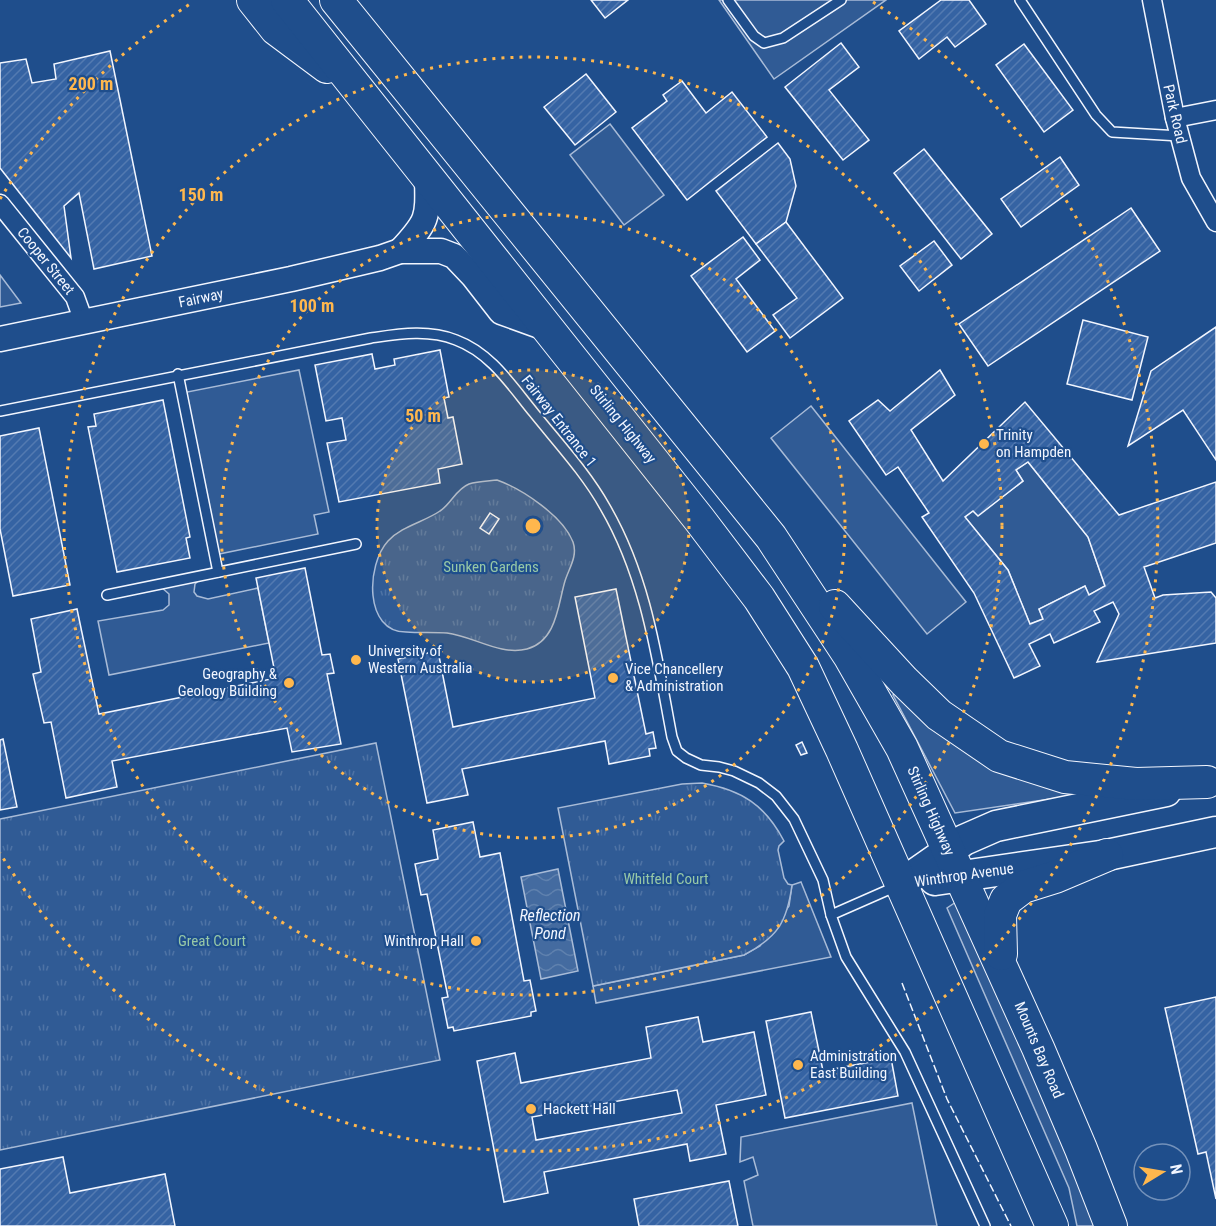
<svg xmlns="http://www.w3.org/2000/svg" width="1216" height="1226" font-family="'Roboto Condensed',sans-serif">
  <defs>
    <pattern id="park-tufts" width="24" height="20" patternUnits="userSpaceOnUse" patternTransform="scale(1.5)"><rect width="24" height="20" fill="#305b95"/><path d="M3 7l-1-3M5 7V3M7 7l1-3M15 17l-1-3M17 17v-4M19 17l1-3" fill="none" stroke="#4e73a5"/></pattern>
    <pattern id="water-waves" width="16" height="10" patternUnits="userSpaceOnUse" patternTransform="scale(1.5)"><rect width="16" height="10" fill="#446ba0"/><path d="M0 5q4-4 8 0t8 0" fill="none" stroke="#5f81ae"/></pattern>
    <pattern id="building-hatch" width="6" height="6" patternUnits="userSpaceOnUse" patternTransform="scale(1.5)"><rect width="6" height="6" fill="#3563a3"/><path d="M-1 1l2-2M0 6l6-6M5 7l2-2" fill="none" stroke="#537ab1"/></pattern>
  </defs>
  <rect width="100%" height="100%" fill="#1f4e8c"/>
  <g fill="#305b95" stroke="#a8bbd7" stroke-width="1.5">
    <path d="M719 0H886L774 79Z"/>
    <path d="M610 124 664 195 624 225 570 155Z"/>
    <path d="M0 275 21 303 0 307Z"/>
    <path d="M299 370 329 512 314 515 318 534 214 555 182 393Z"/>
    <path d="M811 406 966 602 927 634 771 438Z"/>
    <path d="M1028 462 1088 537 1105 586 1089 595 1085 586 1039 609 1043 619 1030 624 1008 570 965 517 973 511 978 515 1023 481 1016 470Z"/>
    <path d="M199 580 195 584 194 592 197 596 208 599 258 588 269 643 109 675 98 621 163 610 169 605V594L161 587Z"/>
    <path d="M897 688 938 728 1112 790 955 813 893 695Z"/>
    <path d="M801 882 831 957 596 1003 593 986 720 960 744 955 760 946 789 906 792 885Z"/>
    <path d="M956 902 995 984 1098 1226H1077L1069 1188 947 908Z"/>
    <path d="M912 1103 937 1226H753L744 1181 758 1175 753 1157 740 1162 741 1137Z"/>
  </g>
  <g fill="url(#park-tufts)" stroke="#a8bbd7" stroke-width="1.5">
    <path d="M497 480C522 489 563 516 573 542 578 556 569 568 565 581 558 604 557 641 527 649 500 656 473 636 447 633 434 632 420 633 406 632 364 632 366 565 388 541 402 526 424 522 440 511 451 504 456 489 469 484 477 481 488 481 497 480Z"/>
    <path d="M376 743 440 1060 0 1150V819Z"/>
    <path d="M702 783C742 790 765 805 784 841L779 846 778 850 784 878 788 884 792 885C787 922 778 937 744 955L593 986 558 808 682 784Z"/>
  </g>
  <path fill="url(#water-waves)" stroke="#a8bbd7" stroke-width="1.5" d="M558 869 578 971 541 979 521 877Z"/>
  <g fill="url(#building-hatch)" stroke="#f2f6ff" stroke-width="1.5" fill-rule="evenodd">
    <path d="M591 0H628L605 18Z"/>
    <path d="M941 0H969L986 24 955 47 947 37 919 59 899 31Z"/>
    <path d="M841 43 859 67 829 90 869 140 843 160 785 87Z"/>
    <path d="M1024 44 1073 110 1044 132 996 65Z"/>
    <path d="M110 51 152 256 94 269 79 193 64 206 71 258 0 168V63L26 59 32 83 56 79 54 64Z"/>
    <path d="M586 74 616 112 575 145 544 107Z"/>
    <path d="M682 81 706 113 732 92 767 137 687 200 632 128 667 101 663 95Z"/>
    <path d="M778 143 790 159 796 186 786 222 756 244 716 191Z"/>
    <path d="M924 149 992 234 961 259 894 173Z"/>
    <path d="M1060 157 1079 185 1021 227 1001 199Z"/>
    <path d="M1131 208 1160 251 988 366 959 324Z"/>
    <path d="M786 222 843 298 790 338 773 315 797 298 756 244Z"/>
    <path d="M743 237 760 260 736 279 775 331 747 352 691 276Z"/>
    <path d="M934 241 952 265 919 291 900 266Z"/>
    <path d="M1083 320 1148 337 1132 400 1067 384Z"/>
    <path d="M1216 327V460L1183 410 1128 446 1151 371Z"/>
    <path d="M440 350 449 397 444 398 448 418 453 417 462 464 438 469 440 483 339 502 327 443 346 440 342 418 326 421 315 365 372 354 375 369 395 365 394 359Z"/>
    <path d="M940 370 955 395 911 430 943 481 1025 402 1119 515 1216 482V543L1144 567 1155 598 1163 595 1211 592 1216 598V643L1097 662 1119 614 1113 602 1094 611 1100 622 1054 643 1050 634 1029 644 1040 666 1014 678 974 593 922 517 929 513 898 467 886 475 849 421 878 400 890 411ZM1028 462 1088 537 1105 586 1089 595 1085 586 1039 609 1043 619 1030 624 1008 570 965 517 973 511 978 516 1023 481 1016 470Z"/>
    <path d="M163 400 190 537 186 538 190 558 117 572 88 427 96 426 94 414Z"/>
    <path d="M39 428 70 585 13 596 0 529V436Z"/>
    <path d="M490 513 499 519 489 534 480 528Z"/>
    <path d="M305 568 322 655 330 654 334 673 327 674 341 744 292 752 287 728 112 761 117 787 66 798 51 722 44 723 33 674 41 672 31 619 77 609 99 714 276 678 256 578Z"/>
    <path d="M616 589 646 734 653 732 656 748 649 749 650 756 609 764 605 741 462 769 468 795 427 803 398 659 438 651 453 727 595 698 575 597Z"/>
    <path d="M3 739 17 807 0 810V740Z"/>
    <path d="M802 742 807 753 801 755 796 745Z"/>
    <path d="M473 822 480 857 500 853 524 981 530 980 536 1011 531 1012V1016L454 1031 453 1027 448 1028 442 998 448 997 427 894 421 895 415 864 438 859 433 830Z"/>
    <path d="M1216 997V1199L1206 1152 1198 1154 1165 1008Z"/>
    <path d="M811 1012 823 1071 891 1058 898 1096 785 1118 766 1021Z"/>
    <path d="M698 1017 703 1042 754 1032 766 1095 716 1105 726 1154 690 1161 687 1144 544 1172 548 1193 504 1202 477 1061 515 1053 521 1083 651 1058 646 1027ZM677 1090 682 1113 536 1140 532 1117Z"/>
    <path d="M63 1157 70 1193 165 1174 175 1226H0V1169Z"/>
    <path d="M729 1181 738 1226H639L634 1199Z"/>
  </g>
  <g fill="none" stroke-linecap="round" stroke-linejoin="round">
    <defs>
      <g id="service">
        <path d="M728 0 754 36 764 43 783 38 841 0"/>
        <path d="M1020 0 1096 115 1112 132 1180 136"/>
        <path d="M178 374 218 572"/>
        <path d="M0 411 371 338C399 334 428 329 456 340 491 353 511 385 534 413 558 443 586 473 605 507 646 577 657 658 672 737L677 751 686 758 701 765 719 767 734 771 759 783 776 796 794 819 823 880 831 915 846 957 905 1052 985 1226"/>
        <path d="M107 595 356 544"/>
        <path d="M831 915 897 886"/>
      </g>
      <g id="minor">
        <path d="M1152 0 1175 118 1191 178 1216 222"/>
        <path d="M1175 118 1216 110"/>
        <path d="M0 204 75 297 84 322"/>
      </g>
      <g id="tertiary">
        <path d="M400 251C429 220 428 218 427 176"/>
        <path d="M0 339 291 279 380 258 400 251H441L454 256 473 276 501 312 548 329"/>
      </g>
      <g id="primary">
        <path d="M935 880 1107 855 1216 832"/>
        <path d="M901 884 964 840 996 826 1166 791"/>
      </g>
      <g id="trunk">
        <path d="M253 0 276 29 327 67"/>
        <path d="M287 0 699 519 759 598 803 667 842 750 1052 1226"/>
        <path d="M336 0 771 537 850 657 902 748 1038 1048 1081 1149 1111 1226"/>
        <path d="M835 606 904 681 939 715 999 756 1065 777 1136 784 1207 782"/>
        <path d="M1001 954 1000 915 1006 900 1023 887 1055 877 1107 855"/>
      </g>
    </defs>
    <use href="#service" stroke="#f2f6ff" stroke-width="12"/>
    <use href="#minor" stroke="#f2f6ff" stroke-width="21"/>
    <use href="#tertiary" stroke="#f2f6ff" stroke-width="27"/>
    <use href="#primary" stroke="#f2f6ff" stroke-width="33"/>
    <use href="#trunk" stroke="#f2f6ff" stroke-width="34"/>
    <use href="#service" stroke="#1f4e8c" stroke-width="9"/>
    <use href="#minor" stroke="#1f4e8c" stroke-width="18"/>
    <use href="#tertiary" stroke="#1f4e8c" stroke-width="24"/>
    <use href="#primary" stroke="#1f4e8c" stroke-width="30"/>
    <use href="#trunk" stroke="#1f4e8c" stroke-width="32"/>
    <path stroke="#f2f6ff" stroke-width="1.5" stroke-dasharray="8 3" stroke-linecap="butt" d="M902 983 947 1099 1011 1226"/>
  </g>
  <circle cx="533" cy="526" r="156" fill="#ffb74d" fill-opacity=".12"/>
  <g fill="none" stroke="#ffb74d" stroke-width="3" stroke-dasharray="3 6">
    <circle cx="533" cy="526" r="156"/>
    <circle cx="533" cy="526" r="312"/>
    <circle cx="533" cy="526" r="469"/>
    <path d="M0 199A625 625 0 0 1 193 2M873 2A625 625 0 1 1 0 853"/>
  </g>
  <g fill="#ffb74d" stroke="#1f4e8c" stroke-width="2">
    <circle cx="984" cy="444" r="6"/>
    <circle cx="356" cy="660" r="6"/>
    <circle cx="613" cy="678" r="6"/>
    <circle cx="289" cy="683" r="6"/>
    <circle cx="476" cy="941" r="6"/>
    <circle cx="798" cy="1065" r="6"/>
    <circle cx="531" cy="1109" r="6"/>
  </g>
  <g text-anchor="middle" dominant-baseline="central" stroke-width="4.5" stroke-linejoin="round" paint-order="stroke">
    <g font-size="15" fill="#f2f6ff" stroke="#1f4e8c">
      <text transform="translate(1175 114) rotate(77)">Park Road</text>
      <text transform="translate(46 261) rotate(51)">Cooper Street</text>
      <text transform="translate(201 298) rotate(-12)">Fairway</text>
      <text transform="translate(559 421) rotate(52)">Fairway Entrance 1</text>
      <text transform="translate(623 424) rotate(51)">Stirling Highway</text>
      <text transform="translate(931 811) rotate(66)">Stirling Highway</text>
      <text transform="translate(964 875) rotate(-8)">Winthrop Avenue</text>
      <text transform="translate(1039 1050) rotate(67)">Mounts Bay Road</text>
    </g>
    <g font-size="15" fill="#f2f6ff" stroke="#1f4e8c" text-anchor="start">
      <text x="996" y="435">Trinity<tspan x="996" dy="17">on Hampden</tspan></text>
      <text x="368" y="651">University of<tspan x="368" dy="17">Western Australia</tspan></text>
      <text x="625" y="669">Vice Chancellery<tspan x="625" dy="17">&amp; Administration</tspan></text>
      <text x="277" y="674" text-anchor="end">Geography &amp;<tspan x="277" dy="17">Geology Building</tspan></text>
      <text x="464" y="941" text-anchor="end">Winthrop Hall</text>
      <text x="810" y="1056">Administration<tspan x="810" dy="17">East Building</tspan></text>
      <text x="543" y="1109">Hackett Hall</text>
    </g>
    <g font-size="15" fill="#97c8a6" stroke="#1f4e8c">
      <text x="491" y="567">Sunken Gardens</text>
      <text x="666" y="879">Whitfeld Court</text>
      <text x="212" y="941">Great Court</text>
    </g>
    <g font-size="16" font-style="italic" fill="#f2f6ff" stroke="#1f4e8c">
      <text x="550" y="915">Reflection<tspan x="550" dy="18">Pond</tspan></text>
    </g>
  </g>
  <circle cx="533" cy="526" r="9" fill="#ffb74d" stroke="#1f4e8c" stroke-width="3"/>
  <g font-size="18" text-anchor="middle" font-weight="bold" fill="#ffb74d" stroke="#1f4e8c" stroke-width="4.5" stroke-linejoin="round" paint-order="stroke">
    <text x="91" y="90">200 m</text>
    <text x="201" y="201">150 m</text>
    <text x="312" y="312">100 m</text>
    <text x="423" y="422">50 m</text>
  </g>
  <g transform="translate(1162 1172) rotate(79)"><circle r="28" fill="#1f4e8c" stroke="#7391ba" stroke-width="1.5"/>
  <path d="M0-4.5L10 22L0 15L-10 22Z" fill="#ffb74d"/>
  <text y="-9" font-size="16" font-weight="bold" text-anchor="middle" fill="#f2f6ff">N</text>
  </g>
</svg>
